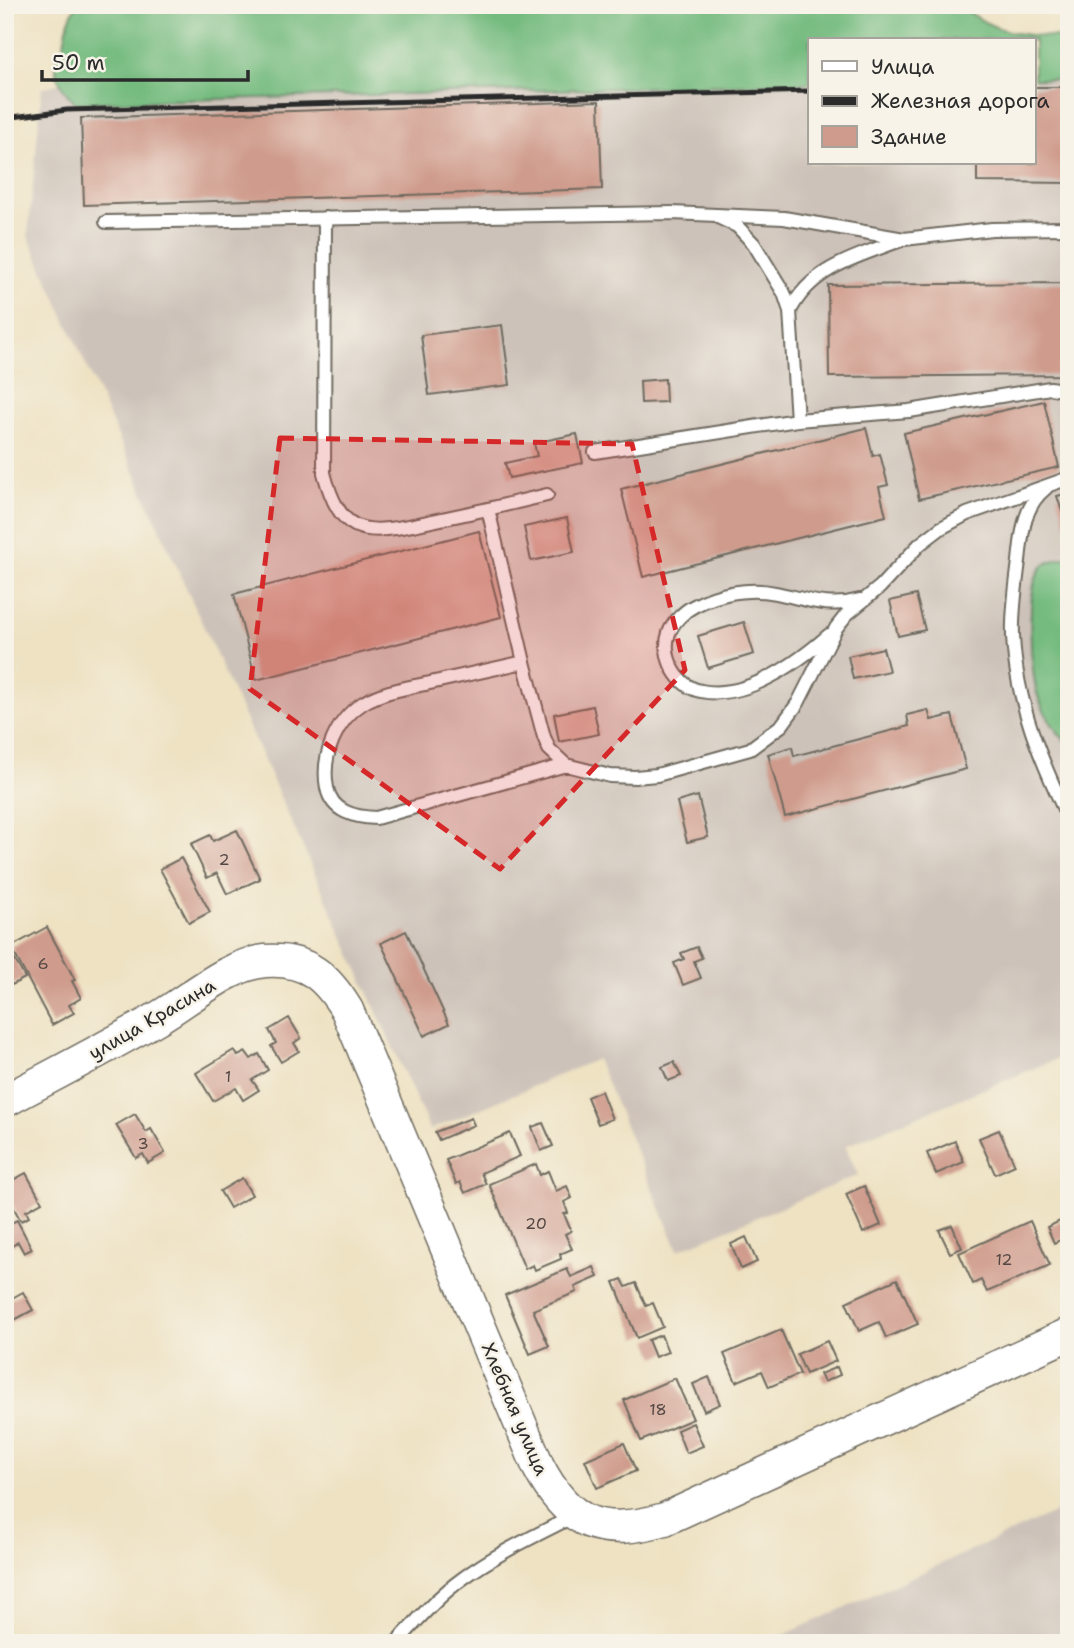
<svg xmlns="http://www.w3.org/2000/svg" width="1074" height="1648" font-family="'Shantell Sans',sans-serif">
  <rect width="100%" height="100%" fill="#f7f3e8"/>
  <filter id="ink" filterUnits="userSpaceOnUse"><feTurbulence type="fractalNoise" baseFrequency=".0143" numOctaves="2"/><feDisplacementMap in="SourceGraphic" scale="14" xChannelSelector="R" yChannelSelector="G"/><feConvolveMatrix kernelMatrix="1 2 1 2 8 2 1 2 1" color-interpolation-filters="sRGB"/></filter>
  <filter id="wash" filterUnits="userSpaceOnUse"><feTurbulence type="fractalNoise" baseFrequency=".00686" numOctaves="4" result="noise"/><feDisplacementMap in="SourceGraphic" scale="28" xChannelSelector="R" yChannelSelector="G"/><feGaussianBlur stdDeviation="1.57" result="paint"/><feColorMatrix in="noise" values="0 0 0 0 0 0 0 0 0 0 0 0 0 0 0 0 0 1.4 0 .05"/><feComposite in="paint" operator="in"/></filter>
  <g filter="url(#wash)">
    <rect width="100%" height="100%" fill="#eee2c3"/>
    <g fill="#cdc2b9">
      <path d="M1069 49V1054L845 1146 858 1175 678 1250 597 1059 430 1130 28 236 42 88 90 75 810 56V163H1034V50Z"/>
      <path d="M1069 1506V1643H766Z"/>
    </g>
    <g fill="#75bb7f" stroke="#507355" stroke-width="2">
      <path d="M77 5H960C995 35 1025 36 1069 38V80L1034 79V40H810V83L76 103C65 93 55 80 56 64 57 56 62 50 64 43 67 29 68 17 77 5Z"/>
      <path d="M1069 557V745C1056 732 1046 717 1039 699 1030 677 1024 582 1043 566 1050 560 1060 559 1069 557Z"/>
    </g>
    <g id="blocks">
      <g fill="#cf9b8c">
        <path d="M1034 87H1069V183L977 182V163H1034Z"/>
        <path d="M599 101 602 189 84 205 81 118Z"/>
        <path d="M1069 283V375L829 377 828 285Z"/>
        <path d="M502 325 510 385 429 395 421 335Z"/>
        <path d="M665 379 666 402 641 403 640 381Z"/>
        <path d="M1044 401 1059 467 919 499 904 433Z"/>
        <path d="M866 428 873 456 880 454 888 485 879 487 886 516 643 577 621 489Z"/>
        <path d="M577 434 583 463 509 478 505 463 537 456 534 443Z"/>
        <path d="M1069 493V530H1068L1057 496Z"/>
        <path d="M567 518 574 552 531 561 524 527Z"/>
        <path d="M479 531 501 617 256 680 234 594Z"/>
        <path d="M916 595 925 630 898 636 890 601Z"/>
        <path d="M744 622 754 654 708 668 698 636Z"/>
        <path d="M883 648 889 671 853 679 848 656Z"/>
        <path d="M593 706 599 734 559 742 554 714Z"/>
        <path d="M928 710 931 720 952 715 966 769 785 817 768 754 792 747 794 756 909 726 907 715Z"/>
        <path d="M698 796 708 837 687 842 677 802Z"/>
        <path d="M237 830 260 879 227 894 217 873 207 878 191 844 210 835 213 841Z"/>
        <path d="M181 858 210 912 189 923 160 869Z"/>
        <path d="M47 927 75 980 72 981 81 998 69 1005 74 1013 52 1025 11 947Z"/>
        <path d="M406 931 449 1024 424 1036 381 943Z"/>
        <path d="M697 947 702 958 694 961 701 978 683 985 674 963 684 959 681 953Z"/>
        <path d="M11 953 25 978 12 985 5 972V956Z"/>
        <path d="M289 1018 301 1038 294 1043 299 1051 281 1062 271 1046 276 1043 269 1030Z"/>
        <path d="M234 1050 238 1056 246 1052 251 1059 259 1054 268 1070 252 1080 259 1090 243 1100 236 1088 213 1101 196 1073Z"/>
        <path d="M674 1062 681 1076 668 1081 662 1067Z"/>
        <path d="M601 1091 612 1119 598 1124 587 1097Z"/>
        <path d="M135 1114 146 1132 151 1129 165 1153 148 1163 143 1154 136 1158 116 1125Z"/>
        <path d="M471 1118 474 1125 439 1140 435 1132Z"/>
        <path d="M543 1123 553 1146 541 1151 532 1127Z"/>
        <path d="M999 1130 1015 1165 995 1174 979 1138Z"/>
        <path d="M510 1133 520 1156 481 1173 486 1184 465 1193 460 1182 456 1184 446 1160Z"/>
        <path d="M955 1141 964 1162 936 1174 927 1153Z"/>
        <path d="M536 1164 540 1175 548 1171 556 1191 567 1186 572 1198 564 1202 568 1213 564 1214 571 1231 565 1234 572 1249 560 1254 561 1259 535 1270 533 1265 525 1269 489 1184Z"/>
        <path d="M26 1173 42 1202 26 1211 29 1217 21 1221 11 1203 7 1204 5 1200V1184Z"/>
        <path d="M242 1178 252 1195 230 1208 220 1191Z"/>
        <path d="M864 1186 881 1225 863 1233 846 1194Z"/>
        <path d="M1069 1217V1236L1054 1243 1047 1227Z"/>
        <path d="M17 1220 32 1249 24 1253 18 1242 12 1246 5 1233V1226Z"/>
        <path d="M1030 1221 1050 1265 987 1292 981 1280 973 1284 959 1253Z"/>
        <path d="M952 1225 962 1248 950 1253 939 1230Z"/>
        <path d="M746 1237 757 1262 741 1269 731 1244Z"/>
        <path d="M594 1267 598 1277 575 1287 577 1292 533 1310 549 1346 530 1354 505 1295 567 1269 571 1277Z"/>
        <path d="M622 1279 626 1287 636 1283 646 1306 653 1303 663 1327 637 1338 614 1282Z"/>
        <path d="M897 1279 918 1324 886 1338 879 1322 859 1331 846 1302Z"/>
        <path d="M23 1292 33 1310 9 1323 5 1316V1302Z"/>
        <path d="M781 1330 800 1374 769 1387 762 1371 736 1382 724 1354Z"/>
        <path d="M661 1335 668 1352 655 1357 648 1340Z"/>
        <path d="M827 1341 836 1361 806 1374 797 1354Z"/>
        <path d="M837 1367 840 1375 824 1382 820 1374Z"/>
        <path d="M709 1377 720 1404 704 1411 693 1384Z"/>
        <path d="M675 1378 693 1419 641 1441 624 1400Z"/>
        <path d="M693 1423 703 1446 686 1453 677 1430Z"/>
        <path d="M624 1443 636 1471 597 1488 585 1460Z"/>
      </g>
    </g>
  </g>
  <g filter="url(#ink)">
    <use href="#blocks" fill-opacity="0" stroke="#6f6b60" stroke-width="2"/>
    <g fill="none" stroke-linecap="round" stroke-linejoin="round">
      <defs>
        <g id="service">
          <path d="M325 218 324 473C340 533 361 536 418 524 441 519 464 514 488 509L524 662C493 669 461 676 430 683 407 688 383 691 363 703 336 720 321 756 327 788 332 812 354 817 376 818L566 765 610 776 635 777 657 775 750 749 782 725 798 703 836 628 847 614 880 587 920 544 941 528 967 514 1069 478"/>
          <path d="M720 218 737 226 754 244 784 293 790 311 797 420"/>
          <path d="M106 222 672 213 784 218 904 239 992 229 1069 228"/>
          <path d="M790 311C812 267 857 257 901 240"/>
          <path d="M595 452 797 420 909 411 1050 388 1069 391"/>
          <path d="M1046 488C1023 506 1022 534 1019 561 1016 586 1012 611 1013 636 1016 703 1041 760 1069 820"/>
          <path d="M488 509 547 495"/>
          <path d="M829 635C797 663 746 700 701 691 677 687 661 656 669 633 673 622 684 611 694 606 719 593 749 587 776 593 806 599 829 609 860 600"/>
          <path d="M524 662 544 737 549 749 566 765"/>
          <path d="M396 1643C417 1621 437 1597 462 1579 497 1553 537 1535 576 1515"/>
        </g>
        <path id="tertiary" d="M5 1101C57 1073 110 1046 161 1016 191 998 230 964 265 961 307 958 327 977 347 1010L538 1466C569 1526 602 1537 665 1519L1069 1334"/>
      </defs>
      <use href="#service" stroke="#6f6b60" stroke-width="16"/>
      <use href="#tertiary" stroke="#6f6b60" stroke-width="35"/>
      <use href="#service" stroke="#fff" stroke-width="12"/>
      <use href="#tertiary" stroke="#fff" stroke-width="32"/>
      <path stroke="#2b2b2b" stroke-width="5" d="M5 118 67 110 810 91"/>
    </g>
  </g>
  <path fill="#d62828" fill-opacity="0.2" stroke="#d62828" stroke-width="5" stroke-dasharray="14 9" stroke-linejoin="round" d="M280 438 632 444 685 670 500 869 250 689Z"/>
  <g text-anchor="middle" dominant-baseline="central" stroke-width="5" stroke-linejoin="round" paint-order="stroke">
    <g font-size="16" fill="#544743">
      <text x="224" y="859">2</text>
      <text x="43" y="963">6</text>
      <text x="228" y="1076">1</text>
      <text x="143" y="1143">3</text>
      <text x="536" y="1223">20</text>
      <text x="1004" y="1259">12</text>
      <text x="658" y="1409">18</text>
    </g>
    <g font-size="19" fill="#2b2b2b" stroke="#f7f3e8">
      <text transform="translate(152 1019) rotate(-30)">улица Красина</text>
      <text transform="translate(515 1409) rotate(67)">Хлебная улица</text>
    </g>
  </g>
  <rect width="1074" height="1648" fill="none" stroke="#f7f3e8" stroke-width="28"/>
  <rect x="808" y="38" width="228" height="126" fill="#f7f3e8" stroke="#a5a39c" stroke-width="2"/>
  <rect x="822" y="61" width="35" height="10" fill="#ffffff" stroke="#a5a39c" stroke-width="2"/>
  <text x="871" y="74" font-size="21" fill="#2b2b2b">Улица</text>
  <rect x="822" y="96" width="35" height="10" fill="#2b2b2b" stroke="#a5a39c" stroke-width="2"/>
  <text x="871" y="108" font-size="21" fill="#2b2b2b">Железная дорога</text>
  <rect x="822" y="126" width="35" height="21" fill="#cf9b8c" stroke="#a5a39c" stroke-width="2"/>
  <text x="871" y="144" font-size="21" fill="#2b2b2b">Здание</text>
  <path d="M42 70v10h206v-10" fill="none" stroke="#2b2b2b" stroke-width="3.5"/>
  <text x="52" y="70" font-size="21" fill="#2b2b2b" stroke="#f7f3e8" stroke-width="5" paint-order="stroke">50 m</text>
</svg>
